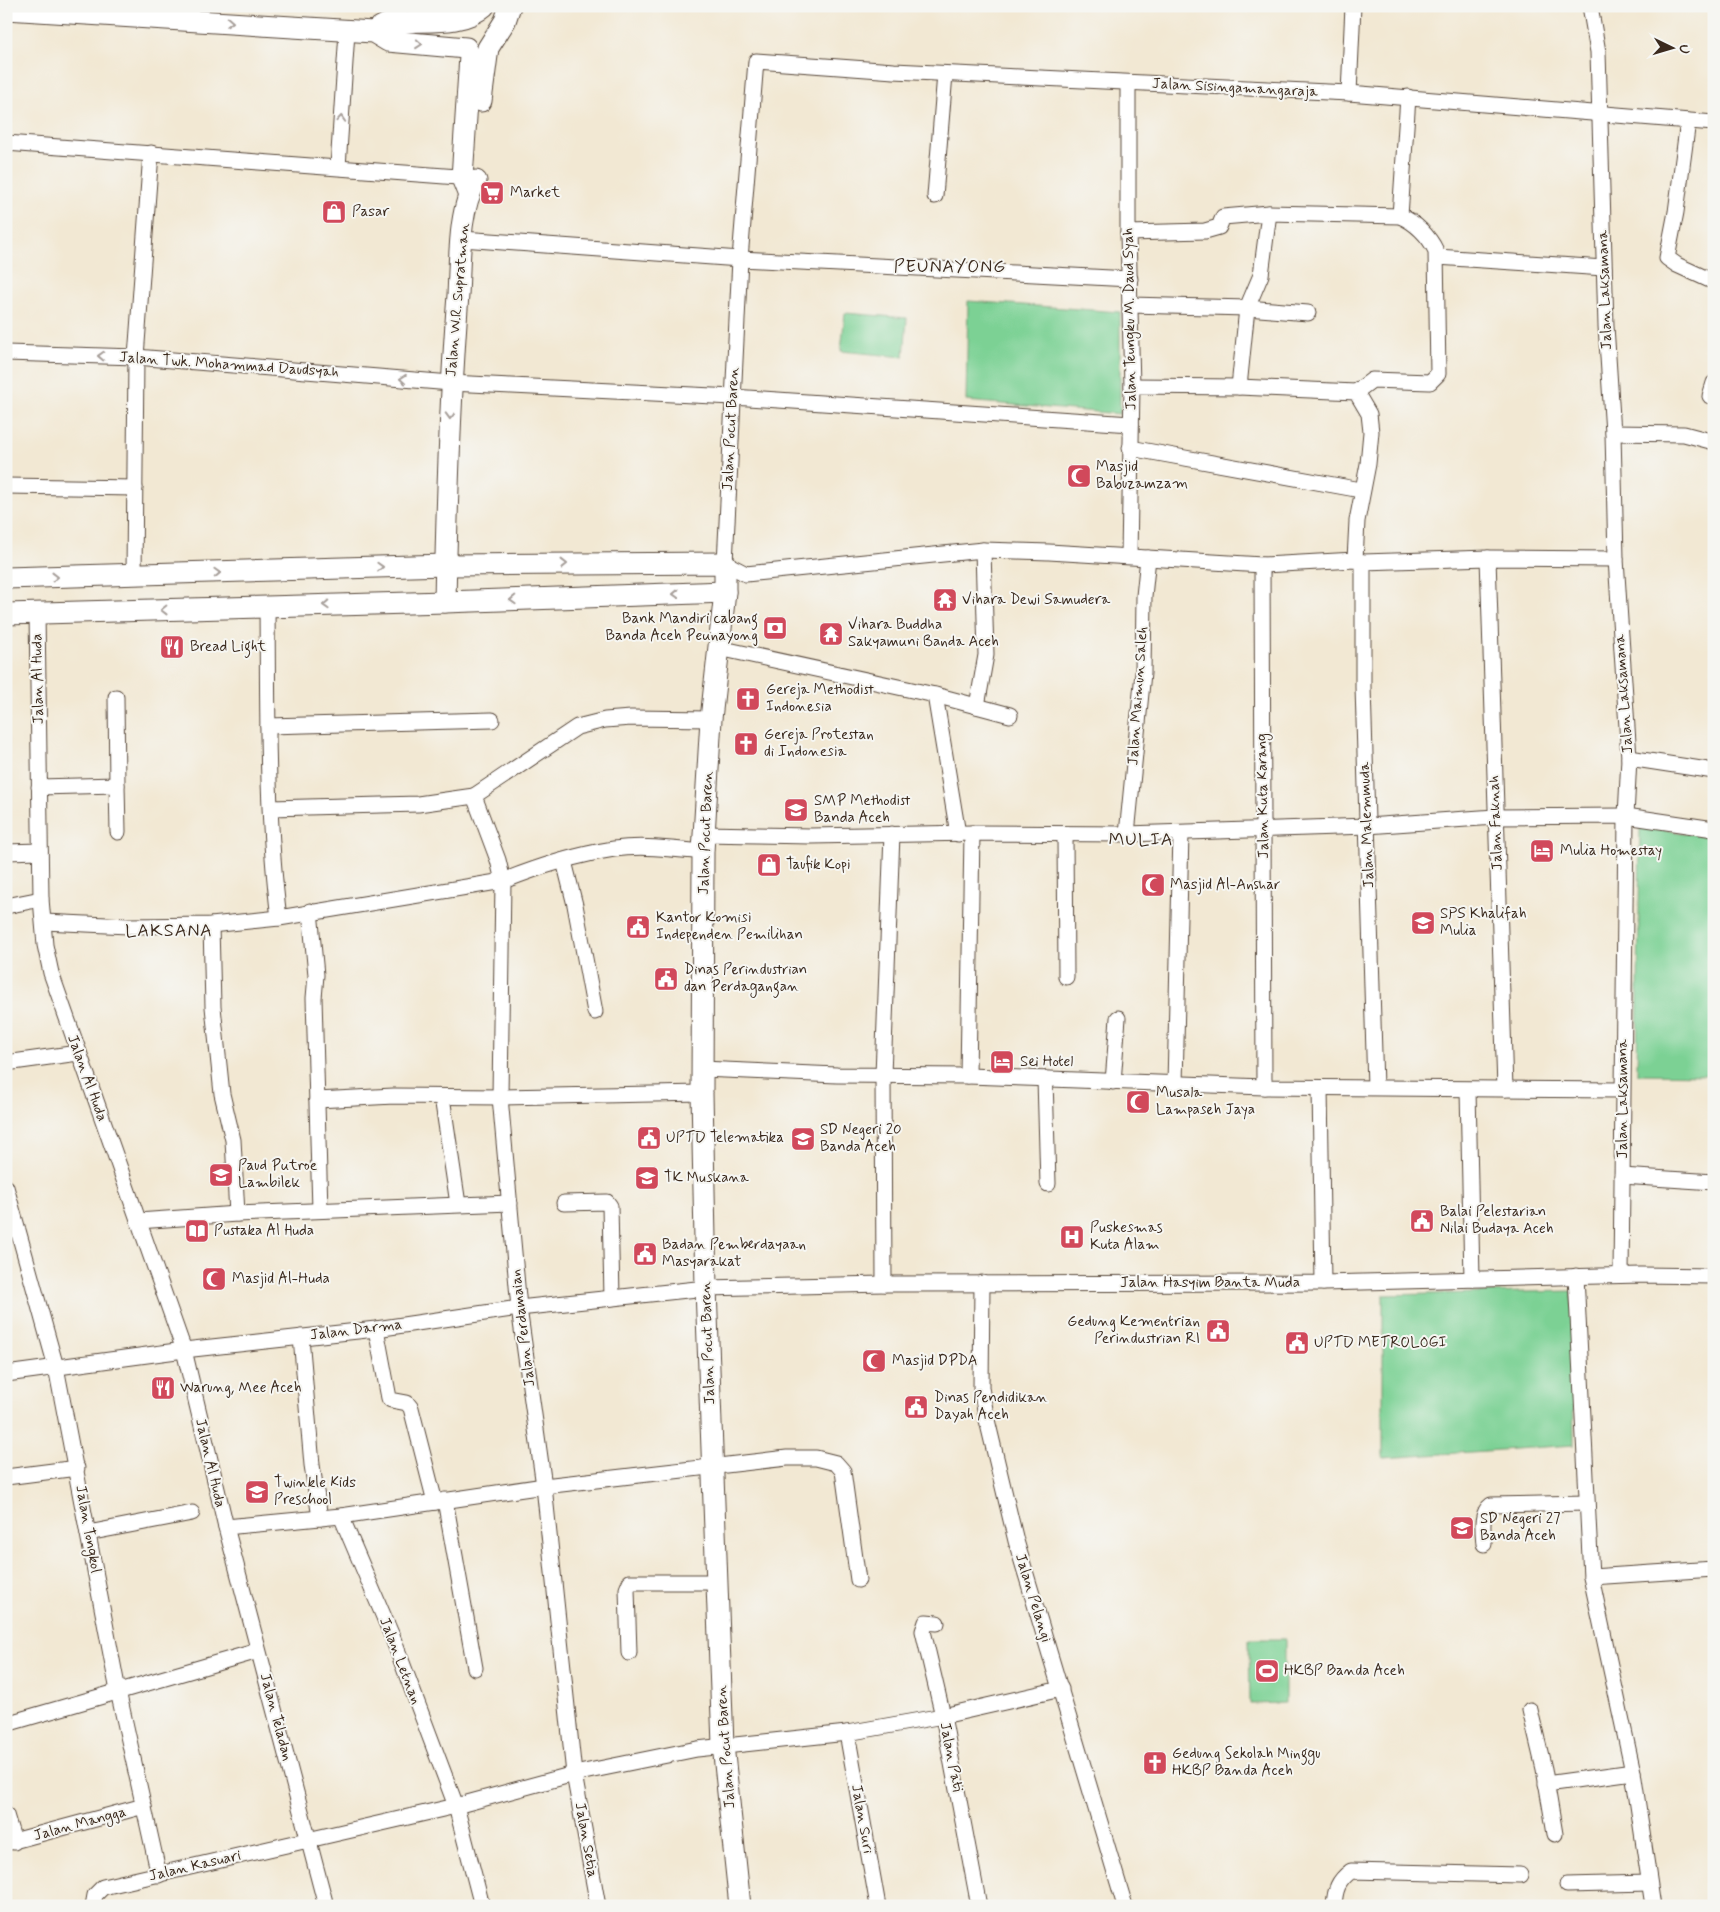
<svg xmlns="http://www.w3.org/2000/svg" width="1720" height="1912" font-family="Mynerve,sans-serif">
  <rect width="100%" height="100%" fill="#f6f6f2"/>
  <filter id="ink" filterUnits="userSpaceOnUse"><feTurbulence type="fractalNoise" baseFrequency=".02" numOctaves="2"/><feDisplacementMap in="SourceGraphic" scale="10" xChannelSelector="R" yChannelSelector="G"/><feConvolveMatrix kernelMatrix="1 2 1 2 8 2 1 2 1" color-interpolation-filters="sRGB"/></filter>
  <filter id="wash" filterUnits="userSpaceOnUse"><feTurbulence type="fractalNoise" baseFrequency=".0096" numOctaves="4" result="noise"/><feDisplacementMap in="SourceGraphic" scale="20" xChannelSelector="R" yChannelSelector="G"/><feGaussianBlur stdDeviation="1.12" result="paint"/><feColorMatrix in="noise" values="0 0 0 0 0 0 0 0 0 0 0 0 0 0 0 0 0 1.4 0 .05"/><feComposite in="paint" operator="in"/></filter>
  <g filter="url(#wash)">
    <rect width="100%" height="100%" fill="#f2e8d3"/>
    <g fill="#7cd194" stroke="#5c7e59">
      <path d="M968 301 1120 312V414L966 401Z"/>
      <path d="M845 313 907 318 904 357 841 351Z"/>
      <path d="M1640 826 1714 838V1075L1637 1074Z"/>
      <path d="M1572 1291 1574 1445 1383 1458V1295Z"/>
      <path d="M1249 1639H1285V1703L1250 1704Z"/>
    </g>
  </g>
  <g filter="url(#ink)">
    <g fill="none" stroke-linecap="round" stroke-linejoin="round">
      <defs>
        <g id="minor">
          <path d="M1590 6 1598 52 1606 326 1613 433 1616 559 1629 758 1626 816 1621 1275"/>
          <path d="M1128 83V233L1132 386 1129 556"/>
          <path d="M1349 93 1353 6"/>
          <path d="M1688 121 1676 212 1667 258 1677 265 1714 282"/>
          <path d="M6 143 471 178"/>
          <path d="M338 167 347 32"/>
          <path d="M935 196 945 74"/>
          <path d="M1400 216 1408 97"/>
          <path d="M1128 233 1205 231 1219 227 1223 217 1269 213"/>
          <path d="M462 239 740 259 1130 279"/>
          <path d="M1437 257 1604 268"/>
          <path d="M1130 305 1247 308 1308 313"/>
          <path d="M6 353 136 357 451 383 733 397 1131 424"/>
          <path d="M1132 386 1239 387 1356 392 1369 414 1371 432 1368 464 1357 521 1355 560"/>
          <path d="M1239 387 1247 308 1261 275 1269 213 1400 216C1415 222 1429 236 1436 251L1438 374 1430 382 1372 380 1356 392"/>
          <path d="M1710 396 1714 383"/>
          <path d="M1613 433 1684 434 1714 442"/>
          <path d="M1130 448 1361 490"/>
          <path d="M6 486 135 488"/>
          <path d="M1488 558 1505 1089"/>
          <path d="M1616 559 1488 558 1363 562 1355 560 1262 565 1049 552 983 550 746 574 725 563 740 259 756 61 894 71 1349 93 1714 123"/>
          <path d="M1363 562V687L1375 1087"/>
          <path d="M1262 565 1264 1087"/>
          <path d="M134 575 136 357 151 153"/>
          <path d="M267 607C268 710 266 815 279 918L503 881C538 867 576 855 614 849 643 845 674 849 703 852"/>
          <path d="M37 613 41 899 45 945 51 973 184 1350 226 1527 326 1906"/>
          <path d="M719 648 935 695 1010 715"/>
          <path d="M935 695 958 834"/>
          <path d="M977 706 986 655 983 550"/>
          <path d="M268 726 492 720"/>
          <path d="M1629 758 1714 771"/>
          <path d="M117 785 118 832"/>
          <path d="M39 787 117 785 116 697"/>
          <path d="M271 808 418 804 474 796"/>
          <path d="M704 834 811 836 972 833 1127 834 1367 826 1495 817 1626 816 1714 829"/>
          <path d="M1127 834 1143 673 1144 596 1148 558"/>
          <path d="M1065 835 1066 977"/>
          <path d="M6 852 40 851"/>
          <path d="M564 861 575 905 595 1012"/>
          <path d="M6 906 41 899"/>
          <path d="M310 911 316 975 314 998 320 1210"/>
          <path d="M44 922 128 926 211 925 279 918"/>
          <path d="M211 925 213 1007 222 1094 233 1140 237 1214"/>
          <path d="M6 1063 78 1053"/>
          <path d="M702 1069 837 1075 968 1076 1264 1087 1622 1090"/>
          <path d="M968 1076 972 833"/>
          <path d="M1045 1079 1048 1184"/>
          <path d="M1113 1082 1118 1018"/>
          <path d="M1175 1084 1181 833"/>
          <path d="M1320 1088 1323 1283"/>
          <path d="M1468 1090 1472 1279"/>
          <path d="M442 1097 458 1204"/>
          <path d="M317 1100 394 1096 500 1097 702 1093"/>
          <path d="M1622 1176 1714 1182"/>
          <path d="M6 1187 56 1367 118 1691 159 1875"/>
          <path d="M564 1203 607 1202 610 1206 612 1298"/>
          <path d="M138 1221 237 1214 510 1203"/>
          <path d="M1576 1276 1591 1577 1633 1772 1653 1906"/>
          <path d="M982 1283 981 1388 987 1420 1016 1541 1125 1906"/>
          <path d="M884 1284 883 1075 892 834"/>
          <path d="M376 1329 389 1398 391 1400 407 1403 411 1408 435 1502"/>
          <path d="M301 1337 312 1465 320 1518"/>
          <path d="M6 1374 184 1350 376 1329 519 1308 706 1288 884 1284 1323 1283 1641 1275 1714 1276"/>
          <path d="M6 1477 77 1468"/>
          <path d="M445 1500 475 1668"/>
          <path d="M341 1516 392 1636 456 1806 482 1906"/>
          <path d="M226 1527 341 1516 544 1486 787 1458H816L836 1463 843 1471 858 1580"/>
          <path d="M88 1533 192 1513"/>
          <path d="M1484 1544C1483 1531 1480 1513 1491 1505L1586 1503"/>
          <path d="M1591 1577 1714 1569"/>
          <path d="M937 1623 926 1622 923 1631 943 1716 979 1906"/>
          <path d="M629 1653 627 1589 630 1582H717"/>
          <path d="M1530 1710 1544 1769 1555 1834"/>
          <path d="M6 1724 258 1651"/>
          <path d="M847 1733 878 1906"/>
          <path d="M1546 1784 1633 1772"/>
          <path d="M6 1815 14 1842"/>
          <path d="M6 1843 144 1806"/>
          <path d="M1567 1885 1649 1883"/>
          <path d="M93 1906 95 1895 103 1887 456 1806 574 1774 697 1749 847 1733 943 1716 1061 1689"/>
          <path d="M598 1906 574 1774 544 1486 519 1308 500 1097 503 881 498 860 474 796 577 727 605 720 631 718 711 719"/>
          <path d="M1334 1906C1335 1889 1338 1881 1351 1871L1520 1875"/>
        </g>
        <g id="secondary">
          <path d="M6 9 373 32 388 41 466 48 470 56 462 178 468 193"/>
          <path d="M373 32C378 29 384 24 390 23 420 18 459 28 484 6"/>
          <path d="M481 101 488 48 505 21 510 6"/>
          <path d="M6 578 446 565 725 563V592L711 719 703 852 702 1093 706 1288 723 1745 740 1906"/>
          <path d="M445 602C447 500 450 397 458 295 460 261 458 210 476 181"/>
          <path d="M6 614 445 602 725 592"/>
        </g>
      </defs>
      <use href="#minor" stroke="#564639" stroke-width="17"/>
      <use href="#secondary" stroke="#564639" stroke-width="23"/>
      <use href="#minor" stroke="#fff" stroke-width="15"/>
      <use href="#secondary" stroke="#fff" stroke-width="21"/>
    </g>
    <defs><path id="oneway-chevron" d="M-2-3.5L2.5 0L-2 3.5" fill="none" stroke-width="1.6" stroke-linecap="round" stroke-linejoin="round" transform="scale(1.25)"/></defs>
    <g stroke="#a79f9a">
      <use href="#oneway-chevron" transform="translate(230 22) rotate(3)"/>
      <use href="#oneway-chevron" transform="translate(419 44) rotate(5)"/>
      <use href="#oneway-chevron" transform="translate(341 119) rotate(-86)"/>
      <use href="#oneway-chevron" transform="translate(101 356) rotate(-178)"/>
      <use href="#oneway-chevron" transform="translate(403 379) rotate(-175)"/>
      <use href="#oneway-chevron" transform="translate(450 416) rotate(92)"/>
      <use href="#oneway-chevron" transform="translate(564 564)"/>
      <use href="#oneway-chevron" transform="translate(380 567) rotate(-2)"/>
      <use href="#oneway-chevron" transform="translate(217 573) rotate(-2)"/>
      <use href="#oneway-chevron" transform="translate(55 577) rotate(-1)"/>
      <use href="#oneway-chevron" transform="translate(676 594) rotate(178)"/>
      <use href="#oneway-chevron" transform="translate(513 600) rotate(178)"/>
      <use href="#oneway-chevron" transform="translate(326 605) rotate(178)"/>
      <use href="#oneway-chevron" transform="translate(164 610) rotate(179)"/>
    </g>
  </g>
  <defs>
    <symbol id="supermarket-square" viewBox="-11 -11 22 22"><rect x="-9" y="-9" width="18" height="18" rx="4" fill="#d1495b" stroke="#f6f6f2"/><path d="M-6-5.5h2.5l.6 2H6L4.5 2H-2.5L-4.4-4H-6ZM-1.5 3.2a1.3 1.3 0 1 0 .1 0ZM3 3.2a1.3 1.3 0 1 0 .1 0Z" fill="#fff"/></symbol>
    <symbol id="shop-square" viewBox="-11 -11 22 22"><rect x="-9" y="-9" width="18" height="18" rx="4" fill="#d1495b" stroke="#f6f6f2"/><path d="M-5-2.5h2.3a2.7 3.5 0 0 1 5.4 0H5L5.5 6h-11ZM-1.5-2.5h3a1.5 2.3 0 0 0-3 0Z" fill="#fff"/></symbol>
    <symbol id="mosque-square" viewBox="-11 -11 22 22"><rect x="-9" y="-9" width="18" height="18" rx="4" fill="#d1495b" stroke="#f6f6f2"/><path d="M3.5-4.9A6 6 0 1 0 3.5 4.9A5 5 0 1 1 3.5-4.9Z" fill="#fff"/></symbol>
    <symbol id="temple-square" viewBox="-11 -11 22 22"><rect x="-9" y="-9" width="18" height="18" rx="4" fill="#d1495b" stroke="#f6f6f2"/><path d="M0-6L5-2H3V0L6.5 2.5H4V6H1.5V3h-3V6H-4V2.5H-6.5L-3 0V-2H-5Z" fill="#fff"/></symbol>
    <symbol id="bank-square" viewBox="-11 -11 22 22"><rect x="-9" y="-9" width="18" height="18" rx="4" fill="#d1495b" stroke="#f6f6f2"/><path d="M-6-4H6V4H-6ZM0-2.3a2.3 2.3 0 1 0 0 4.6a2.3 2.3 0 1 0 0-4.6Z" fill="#fff"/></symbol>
    <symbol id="restaurant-square" viewBox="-11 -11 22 22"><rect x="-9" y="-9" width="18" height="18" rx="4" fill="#d1495b" stroke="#f6f6f2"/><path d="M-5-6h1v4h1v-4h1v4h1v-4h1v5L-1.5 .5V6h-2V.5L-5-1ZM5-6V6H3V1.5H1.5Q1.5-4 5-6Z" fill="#fff"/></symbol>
    <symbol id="church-square" viewBox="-11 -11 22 22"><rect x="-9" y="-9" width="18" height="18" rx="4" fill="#d1495b" stroke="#f6f6f2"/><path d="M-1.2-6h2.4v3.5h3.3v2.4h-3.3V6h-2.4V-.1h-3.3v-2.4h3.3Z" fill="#fff"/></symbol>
    <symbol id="school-square" viewBox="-11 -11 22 22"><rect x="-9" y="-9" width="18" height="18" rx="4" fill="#d1495b" stroke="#f6f6f2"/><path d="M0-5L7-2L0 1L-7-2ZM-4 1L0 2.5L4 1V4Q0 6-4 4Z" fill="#fff"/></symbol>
    <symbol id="hotel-square" viewBox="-11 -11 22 22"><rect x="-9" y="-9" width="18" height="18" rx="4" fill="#d1495b" stroke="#f6f6f2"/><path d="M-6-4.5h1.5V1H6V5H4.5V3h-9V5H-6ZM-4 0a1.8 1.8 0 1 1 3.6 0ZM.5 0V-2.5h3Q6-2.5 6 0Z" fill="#fff"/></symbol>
    <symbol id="civic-square" viewBox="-11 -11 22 22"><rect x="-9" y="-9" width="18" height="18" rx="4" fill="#d1495b" stroke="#f6f6f2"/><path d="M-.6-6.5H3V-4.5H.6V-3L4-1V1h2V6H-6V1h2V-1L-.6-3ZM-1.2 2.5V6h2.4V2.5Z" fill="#fff"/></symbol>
    <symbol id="library-square" viewBox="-11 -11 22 22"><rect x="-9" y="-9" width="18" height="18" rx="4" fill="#d1495b" stroke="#f6f6f2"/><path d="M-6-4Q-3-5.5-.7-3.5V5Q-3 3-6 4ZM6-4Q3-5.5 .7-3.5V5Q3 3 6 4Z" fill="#fff"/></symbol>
    <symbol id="hospital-square" viewBox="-11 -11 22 22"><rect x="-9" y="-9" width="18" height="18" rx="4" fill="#d1495b" stroke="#f6f6f2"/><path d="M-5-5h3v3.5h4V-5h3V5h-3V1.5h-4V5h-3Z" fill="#fff"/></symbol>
    <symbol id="stadium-square" viewBox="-11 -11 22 22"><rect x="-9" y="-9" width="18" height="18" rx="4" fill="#d1495b" stroke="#f6f6f2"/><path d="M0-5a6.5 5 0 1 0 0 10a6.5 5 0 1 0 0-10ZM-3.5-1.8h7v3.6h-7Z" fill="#fff"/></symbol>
  </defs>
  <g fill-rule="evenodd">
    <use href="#supermarket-square" x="478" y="179" width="28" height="28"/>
    <use href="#shop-square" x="320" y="198" width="28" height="28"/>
    <use href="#mosque-square" x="1065" y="462" width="28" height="28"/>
    <use href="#temple-square" x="931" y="586" width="28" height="28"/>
    <use href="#bank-square" x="761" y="614" width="28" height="28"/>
    <use href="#temple-square" x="817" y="620" width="28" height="28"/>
    <use href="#restaurant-square" x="158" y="633" width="28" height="28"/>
    <use href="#church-square" x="734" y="685" width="28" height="28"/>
    <use href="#church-square" x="732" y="730" width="28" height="28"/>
    <use href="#school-square" x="782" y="796" width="28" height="28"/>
    <use href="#hotel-square" x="1528" y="837" width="28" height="28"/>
    <use href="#shop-square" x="755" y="851" width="28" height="28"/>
    <use href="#mosque-square" x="1139" y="871" width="28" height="28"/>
    <use href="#school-square" x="1409" y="909" width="28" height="28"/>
    <use href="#civic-square" x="624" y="913" width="28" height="28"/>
    <use href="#civic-square" x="652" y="965" width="28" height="28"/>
    <use href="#hotel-square" x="988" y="1048" width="28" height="28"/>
    <use href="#mosque-square" x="1124" y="1088" width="28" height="28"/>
    <use href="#civic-square" x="635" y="1124" width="28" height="28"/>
    <use href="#school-square" x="789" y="1125" width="28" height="28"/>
    <use href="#school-square" x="207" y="1161" width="28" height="28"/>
    <use href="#school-square" x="633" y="1164" width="28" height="28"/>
    <use href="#civic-square" x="1408" y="1207" width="28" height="28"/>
    <use href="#library-square" x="183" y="1217" width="28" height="28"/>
    <use href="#hospital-square" x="1058" y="1223" width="28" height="28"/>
    <use href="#civic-square" x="631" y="1240" width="28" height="28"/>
    <use href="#mosque-square" x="200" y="1265" width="28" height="28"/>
    <use href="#civic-square" x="1204" y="1317" width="28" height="28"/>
    <use href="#civic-square" x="1283" y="1329" width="28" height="28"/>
    <use href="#mosque-square" x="860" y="1347" width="28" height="28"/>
    <use href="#restaurant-square" x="149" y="1374" width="28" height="28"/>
    <use href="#civic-square" x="902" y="1393" width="28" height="28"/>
    <use href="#school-square" x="243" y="1478" width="28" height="28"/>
    <use href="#school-square" x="1448" y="1514" width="28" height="28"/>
    <use href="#stadium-square" x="1253" y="1657" width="28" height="28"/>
    <use href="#church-square" x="1141" y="1749" width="28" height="28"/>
  </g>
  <g text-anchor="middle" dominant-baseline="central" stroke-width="4" stroke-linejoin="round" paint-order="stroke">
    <g font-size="15" fill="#3b2a1e" stroke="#f6f6f2">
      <text transform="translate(1235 88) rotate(3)">Jalan Sisingamangaraja</text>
      <text transform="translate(1605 290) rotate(-92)">Jalan Laksamana</text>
      <text transform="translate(458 300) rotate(-85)">Jalan W.R. Supratman</text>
      <text transform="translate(1130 319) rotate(-91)">Jalan Teungku M. Daud Syah</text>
      <text transform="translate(229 365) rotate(4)">Jalan Twk. Mohammad Daudsyah</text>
      <text transform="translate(731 429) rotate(-87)">Jalan Pocut Baren</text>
      <text transform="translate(38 679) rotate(-91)">Jalan Al Huda</text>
      <text transform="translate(1624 694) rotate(-94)">Jalan Laksamana</text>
      <text transform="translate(1138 696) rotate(-86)">Jalan Maimun Saleh</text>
      <text transform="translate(1263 796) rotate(-91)">Jalan Kuta Karang</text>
      <text transform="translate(1496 823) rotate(-92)">Jalan Faknah</text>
      <text transform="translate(1367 825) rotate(-92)">Jalan Malemmuda</text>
      <text transform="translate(706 833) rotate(-88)">Jalan Pocut Baren</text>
      <text transform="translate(87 1078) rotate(70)">Jalan Al Huda</text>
      <text transform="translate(1623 1099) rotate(-90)">Jalan Laksamana</text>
      <text x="1210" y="1283">Jalan Hasyim Banta Muda</text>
      <text transform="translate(523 1328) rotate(-97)">Jalan Perdamaian</text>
      <text transform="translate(356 1330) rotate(-7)">Jalan Darma</text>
      <text transform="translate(708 1343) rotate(-92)">Jalan Pocut Baren</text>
      <text transform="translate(210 1463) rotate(77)">Jalan Al Huda</text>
      <text transform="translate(88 1529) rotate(80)">Jalan Tongkol</text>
      <text transform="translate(1033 1598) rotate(73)">Jalan Pelangi</text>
      <text transform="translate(400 1661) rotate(69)">Jalan Letnan</text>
      <text transform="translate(276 1717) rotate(75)">Jalan Teladan</text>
      <text transform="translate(726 1747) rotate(-94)">Jalan Pocut Baren</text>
      <text transform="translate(951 1757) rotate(79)">Jalan Pati</text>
      <text transform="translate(862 1819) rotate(80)">Jalan Suri</text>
      <text transform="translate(80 1824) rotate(-15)">Jalan Mangga</text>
      <text transform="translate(586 1840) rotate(80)">Jalan Setia</text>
      <text transform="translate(195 1866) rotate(-13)">Jalan Kasuari</text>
    </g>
    <g font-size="15" fill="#3b2a1e" stroke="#f6f6f2" text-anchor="start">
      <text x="510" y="193">Market</text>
      <text x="352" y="212">Pasar</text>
      <text x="1096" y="467">Masjid<tspan x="1096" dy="17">Babuzamzam</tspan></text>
      <text x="962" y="600">Vihara Dewi Samudera</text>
      <text x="758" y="619" text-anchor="end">Bank Mandiri cabang<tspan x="758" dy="17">Banda Aceh Peunayong</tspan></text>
      <text x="848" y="625">Vihara Buddha<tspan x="848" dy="17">Sakyamuni Banda Aceh</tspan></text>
      <text x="190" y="647">Bread Light</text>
      <text x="766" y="690">Gereja Methodist<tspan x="766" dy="17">Indonesia</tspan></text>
      <text x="764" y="735">Gereja Protestan<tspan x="764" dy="17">di Indonesia</tspan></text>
      <text x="814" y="801">SMP Methodist<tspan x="814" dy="17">Banda Aceh</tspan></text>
      <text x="1560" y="851">Mulia Homestay</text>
      <text x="786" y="865">Taufik Kopi</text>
      <text x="1170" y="885">Masjid Al-Anshar</text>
      <text x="1440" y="914">SPS Khalifah<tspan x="1440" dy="17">Mulia</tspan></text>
      <text x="656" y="918">Kantor Komisi<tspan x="656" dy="17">Independen Pemilihan</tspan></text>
      <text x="684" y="970">Dinas Perindustrian<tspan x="684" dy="17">dan Perdagangan</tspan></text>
      <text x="1020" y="1062">Sei Hotel</text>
      <text x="1156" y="1093">Musala<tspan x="1156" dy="17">Lampaseh Jaya</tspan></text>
      <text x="820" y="1130">SD Negeri 20<tspan x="820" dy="17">Banda Aceh</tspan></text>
      <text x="666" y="1138">UPTD Telematika</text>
      <text x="238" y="1166">Paud Putroe<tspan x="238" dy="17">Lambilek</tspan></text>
      <text x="664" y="1178">TK Muskana</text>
      <text x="1440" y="1212">Balai Pelestarian<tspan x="1440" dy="17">Nilai Budaya Aceh</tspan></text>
      <text x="1090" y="1228">Puskesmas<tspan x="1090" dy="17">Kuta Alam</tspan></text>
      <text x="214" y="1231">Pustaka Al Huda</text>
      <text x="662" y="1245">Badan Pemberdayaan<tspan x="662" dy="17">Masyarakat</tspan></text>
      <text x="232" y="1279">Masjid Al-Huda</text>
      <text x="1200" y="1322" text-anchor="end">Gedung Kementrian<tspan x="1200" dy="17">Perindustrian RI</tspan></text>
      <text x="1314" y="1343">UPTD METROLOGI</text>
      <text x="892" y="1361">Masjid DPDA</text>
      <text x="180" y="1388">Warung, Mee Aceh</text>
      <text x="934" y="1398">Dinas Pendidikan<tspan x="934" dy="17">Dayah Aceh</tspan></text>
      <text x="274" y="1483">Twinkle Kids<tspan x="274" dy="17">Preschool</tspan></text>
      <text x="1480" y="1519">SD Negeri 27<tspan x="1480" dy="17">Banda Aceh</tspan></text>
      <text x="1284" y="1671">HKBP Banda Aceh</text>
      <text x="1172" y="1754">Gedung Sekolah Minggu<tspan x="1172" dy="17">HKBP Banda Aceh</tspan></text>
    </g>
    <g font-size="18" letter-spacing="1" fill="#3b2a1e" stroke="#f6f6f2">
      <text x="950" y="267">PEUNAYONG</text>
      <text x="1141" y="840">MULIA</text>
      <text x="169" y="931">LAKSANA</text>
    </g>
  </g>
  <rect width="1720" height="1912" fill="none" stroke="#f6f6f2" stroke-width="25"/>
  <g transform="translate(1672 48) rotate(95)" stroke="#f6f6f2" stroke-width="4" paint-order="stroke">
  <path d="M0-4L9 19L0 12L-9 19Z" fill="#3b2a1e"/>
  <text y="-8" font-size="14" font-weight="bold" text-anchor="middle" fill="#3b2a1e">U</text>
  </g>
</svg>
